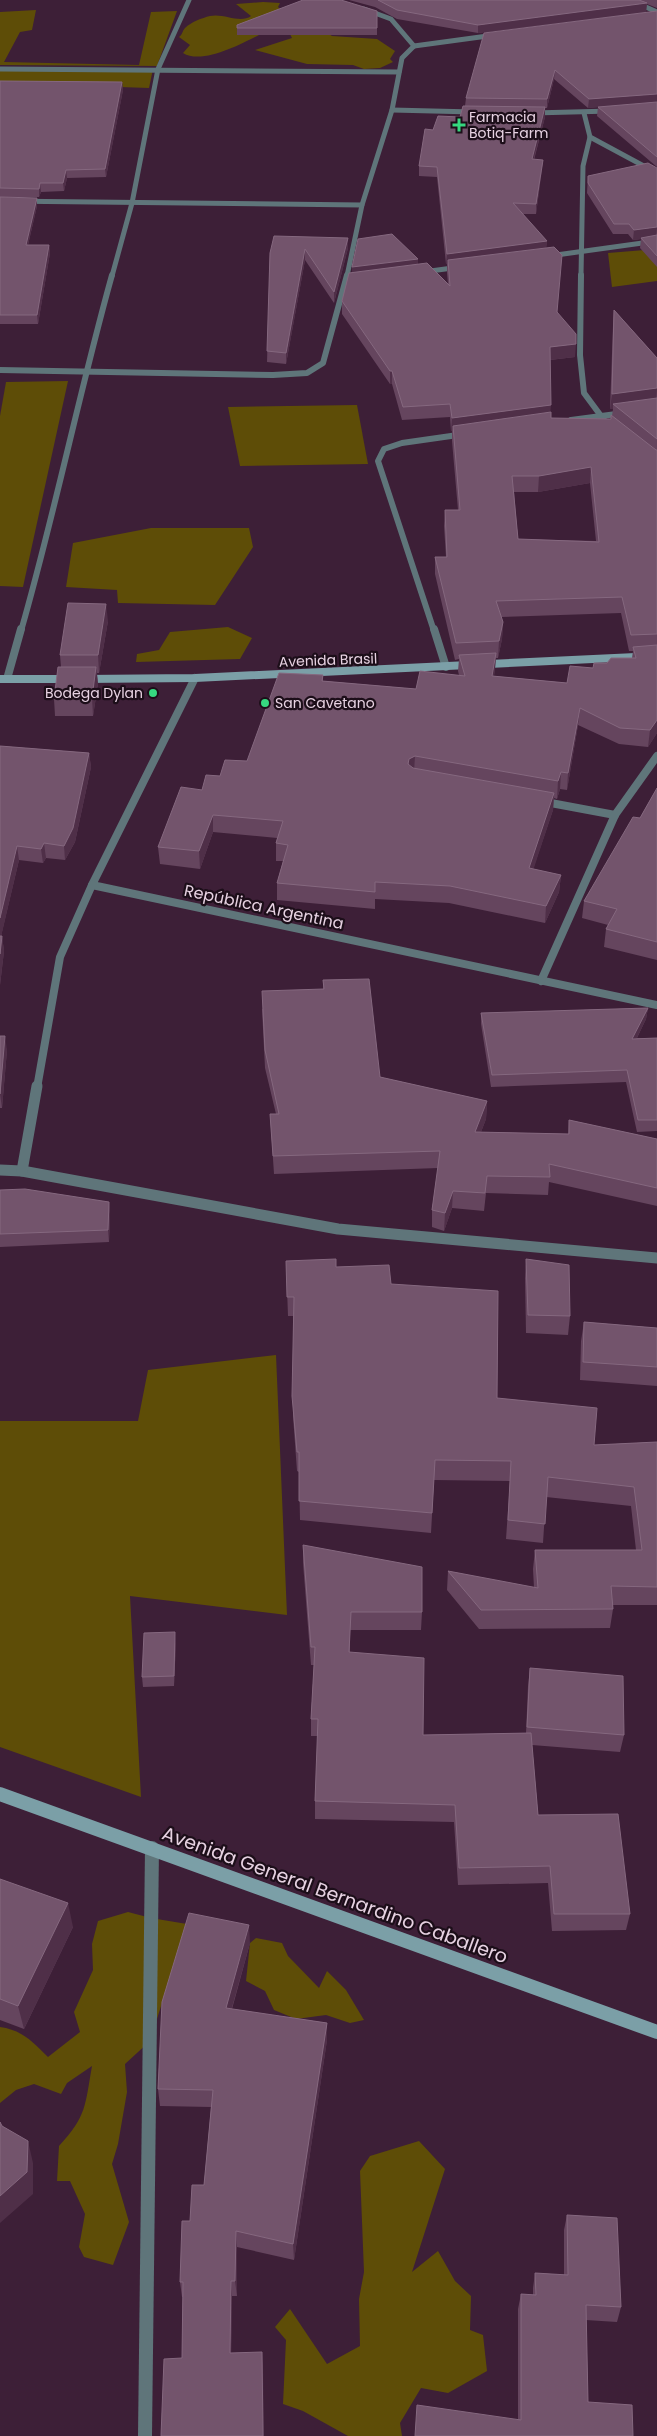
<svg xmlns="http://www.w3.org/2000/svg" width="657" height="2436" font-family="Poppins,sans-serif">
  <rect width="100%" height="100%" fill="#3d1f37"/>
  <g fill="#5e4d07">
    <path d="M263 2 280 3 278 7 283 12 261 15 259 35C241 44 202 65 183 53L190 45 179 37C183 34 182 31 185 28 191 22 202 18 210 16 224 13 240 24 251 16L236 4Z"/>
    <path d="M36 10 32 30 20 32 4 62 139 65 151 12 177 11 157 66 0 65V12Z"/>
    <path d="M288 30 324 31 332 36 377 39 395 51 390 59 393 62 380 68 364 69 353 65 307 64 255 50 292 38Z"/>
    <path d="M153 69 149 88 0 83V70Z"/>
    <path d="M657 249V281L612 287 608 253Z"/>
    <path d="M68 381 23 587 0 586V416L6 382Z"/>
    <path d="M357 405 368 464 240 466 228 407Z"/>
    <path d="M151 528H249L253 547 215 605 118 603 117 590 66 587 73 543Z"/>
    <path d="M228 627 252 638 240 659 136 662 137 654 159 650 170 632Z"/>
    <path d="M276 1355 287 1615 130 1596 141 1797 0 1747V1421H138L148 1370Z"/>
    <path d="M128 1912 151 1918 187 1924 150 2041 125 2064 127 2092 118 2144 112 2164 129 2222 113 2265 84 2257 79 2247 85 2214 70 2181H57L59 2146C87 2116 85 2105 92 2066L67 2083 61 2094 34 2084 16 2090 0 2103V2027C22 2030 33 2042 48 2057L80 2032 74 2012 93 1970 92 1944 98 1921Z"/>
    <path d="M256 1938 282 1943 288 1956 319 1988 327 1971 346 1990 364 2020 350 2023 326 2015 296 2019 274 2010 265 1991 246 1981 250 1943Z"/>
    <path d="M419 2141 445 2169 412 2272 438 2251 455 2281 471 2296 470 2330 483 2335 487 2371 448 2393 421 2388 400 2423 402 2436H348L303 2411 283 2404 286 2340 275 2327 290 2309 327 2364 360 2346 359 2299 364 2272 360 2171 370 2156Z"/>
  </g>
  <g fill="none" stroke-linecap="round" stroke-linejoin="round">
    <g stroke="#5f757a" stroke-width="5">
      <path d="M630 0 657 12"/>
      <path d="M364 9 391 19 414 46"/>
      <path d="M414 46 495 35"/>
      <path d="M0 69 399 72"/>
      <path d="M392 110 474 112"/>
      <path d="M533 113 611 111"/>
      <path d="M584 113 590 137 657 173"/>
      <path d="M0 201 362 205"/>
      <path d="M549 256 657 241"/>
      <path d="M423 272 460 267"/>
      <path d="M112 276 132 203 158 69 189 0"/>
      <path d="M347 276 362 205 392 110 402 58 414 46"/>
      <path d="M581 276 583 166 590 137"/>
    </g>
    <g stroke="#5f757a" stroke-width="6">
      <path d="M581 275 580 355 584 393 604 420"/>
      <path d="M0 370 273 375 307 373 323 363 347 275"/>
      <path d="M571 420 624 413"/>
      <path d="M21 631C55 513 79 393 112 275"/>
      <path d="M434 631 378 461 384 449 402 443 465 434"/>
    </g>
    <g stroke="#5f757a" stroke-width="8">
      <path d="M434 629 446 667"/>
      <path d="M195 678 92 885 657 1005"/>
      <path d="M7 679 21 629"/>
      <path d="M540 801 615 815"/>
      <path d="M541 981 615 815 657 756"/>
      <path d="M37 1088 60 957 92 885"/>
    </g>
    <g stroke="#5f757a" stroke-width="11">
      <path d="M0 1170 22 1171 338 1229 657 1258"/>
      <path d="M22 1171 37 1086"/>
    </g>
    <path stroke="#5f757a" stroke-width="14" d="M145 2436 152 1848"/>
    <g stroke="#7b9fa7" stroke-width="8">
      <path d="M0 679H69"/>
      <path d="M84 679 195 678 657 656"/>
    </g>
    <path stroke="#7b9fa7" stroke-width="14" d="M0 1794 657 2032"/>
  </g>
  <g fill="#65455e" fill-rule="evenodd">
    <path d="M349 0H657V8L647 4 646 12 478 33 397 19 375 7Z"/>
    <path d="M377 11V35H237V25Z"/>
    <path d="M657 11V167L597 116 598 107 588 108 554 79 547 108H545V117L534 160H543L536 214H522L547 241 546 248 557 313 575 357 550 360V412L551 418 611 419 612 416 613 409H610L613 325 614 310 657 358V733L648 747 619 744 578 725 567 790 560 789 557 799 554 798 553 810 533 869 561 875 559 892 545 923 449 903 375 899V909L277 900V883L283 861H276V843L277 838 213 832 200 869 160 864 158 847 202 790 220 776 247 761 323 675V681L416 689 459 675 458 671 459 659 455 660 435 574V557H446L444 526 445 510H458L452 441V431H451L450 417 402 420 392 384H390L342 314V301L352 273V267L418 264 448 284 447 273V264H446L437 177 419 176V166L433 130 460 117 465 106 466 98ZM590 483 596 541 518 539 514 492H538ZM621 613 629 651H633L632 658 607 663 593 668 567 683 494 676 496 658H498L502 639 503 622 501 617Z"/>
    <path d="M0 81 122 82 123 90 106 177 67 178 64 191 41 192 39 197H0Z"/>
    <path d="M657 168V267L640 248 641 239 633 240 628 234H613L587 193 588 176Z"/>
    <path d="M0 197 37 206 28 245H49L50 253 38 324H0Z"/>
    <path d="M348 238V248L334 303 305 260 286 364 267 362 270 253Z"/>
    <path d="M108 621 99 673H97L98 684 93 716H55L54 699 61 667 60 655Z"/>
    <path d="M0 746 89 753 91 767 75 842 65 860 46 858 43 863 19 860 1 936H2L4 951 0 985Z"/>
    <path d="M657 788V960L604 947 606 929 608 925 582 918 584 901 640 818Z"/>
    <path d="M323 980 380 1077 487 1101 486 1119 481 1132 568 1134 569 1120 657 1139V1206L549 1182 548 1195 486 1193 484 1211 452 1208 444 1231 432 1227V1210L438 1168 274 1174 270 1114H276L265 1068 262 1009 323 989Z"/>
    <path d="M648 1008 646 1019 637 1038H657V1131L637 1132 626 1082 491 1087 481 1024V1013Z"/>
    <path d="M0 1036 7 1050 2 1108H0Z"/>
    <path d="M0 1190 109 1202 110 1214 109 1242 0 1247Z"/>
    <path d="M526 1259 570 1316 568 1335 526 1333 525 1278Z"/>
    <path d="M286 1261 336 1267 391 1284 497 1398 594 1445 657 1442V1605H613V1609L610 1628 479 1629 447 1590 448 1571 534 1588 533 1569 535 1550H636L631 1506 546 1497 543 1543 506 1539 510 1481 434 1480 431 1533 300 1520 299 1472 297 1471 293 1416V1316H288Z"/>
    <path d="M584 1322 657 1328V1386L580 1380 581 1341Z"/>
    <path d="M303 1545 422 1612 421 1630H350V1652L423 1735 526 1733 528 1686 530 1668 624 1735 620 1752 532 1745 538 1815 630 1914 626 1930 552 1931 548 1883 458 1885 454 1822 315 1819V1801L318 1736H311V1719L314 1665H311L303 1563Z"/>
    <path d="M176 1642 174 1686 143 1687 142 1677Z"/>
    <path d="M0 1879 73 1927 24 2029 0 2020Z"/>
    <path d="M250 1943 232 2009 327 2023V2040L294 2260 237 2247V2296H232L231 2353 263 2367 182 2358 183 2297H182L180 2282 190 2221 204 2185 211 2107 160 2106 158 2089Z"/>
    <path d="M567 2215 621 2307 617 2322 586 2320 588 2402 633 2436 518 2420V2309L521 2294 533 2295V2288L535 2273 564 2275V2230Z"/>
  </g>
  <g fill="#4f2f48">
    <path d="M647 3 646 12 478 33V25Z"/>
    <path d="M555 70 554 79 547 108V99Z"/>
    <path d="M122 82 123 90 106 177 105 169Z"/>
    <path d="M657 94V103L588 108 589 99Z"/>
    <path d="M545 107V117L531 169 532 159Z"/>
    <path d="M543 160 542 170 536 214V204Z"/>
    <path d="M66 170 67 178 64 191 63 183Z"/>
    <path d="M40 183 41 192 39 197V189Z"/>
    <path d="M37 198V206L26 253V245Z"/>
    <path d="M657 227 656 237 633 240 634 230Z"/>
    <path d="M348 238V248L334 303V292Z"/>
    <path d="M547 241 546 251 448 260 447 264H446L447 254Z"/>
    <path d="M49 245 50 253 38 324 37 315Z"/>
    <path d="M305 249V260L286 364V353Z"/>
    <path d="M418 259V267L352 275V267Z"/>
    <path d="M576 344 575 357 549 360 550 347Z"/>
    <rect x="390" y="371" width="2" height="13"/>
    <path d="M657 388 656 403 613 404V409H610L612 394Z"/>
    <path d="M551 405 550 418 453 426 452 431H451L452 418Z"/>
    <path d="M591 467 590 483 538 492 539 476Z"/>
    <path d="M106 604 108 621 99 673 98 655Z"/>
    <path d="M503 622 502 639 498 658 499 641Z"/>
    <path d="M496 653 495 670 491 693 492 676Z"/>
    <path d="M96 667 98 684 93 716 92 698Z"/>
    <path d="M580 708 578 725 567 790 568 773Z"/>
    <path d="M657 720V733L648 747 650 730Z"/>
    <path d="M89 753 91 767 75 842 65 860 64 846Z"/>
    <path d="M415 756 414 773 408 781 409 759Z"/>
    <path d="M561 772 560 789 557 799 558 781Z"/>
    <path d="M554 793 553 810 528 886 529 868Z"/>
    <path d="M213 815V832L200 869 199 851Z"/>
    <path d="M44 843 46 858 43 863 41 849Z"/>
    <path d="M17 846 19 860 0 941V918Z"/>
    <path d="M561 875 559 892 545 923 546 906Z"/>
    <path d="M2 936 4 951 0 985V954Z"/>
    <path d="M648 1008 646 1019 631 1050 632 1039Z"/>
    <path d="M5 1036 7 1050 2 1108 0 1094Z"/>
    <path d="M487 1101 486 1119 474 1150 475 1132Z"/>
    <path d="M453 1191 452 1208 444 1231 445 1213Z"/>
    <path d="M109 1202 110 1214 109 1242 108 1230Z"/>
    <path d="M175 1632 176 1642 174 1686V1676Z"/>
    <path d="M68 1903 73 1927 24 2029 18 2006Z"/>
    <path d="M249 1925 250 1943 227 2025 226 2008Z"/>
    <path d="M327 2023V2040L294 2260 293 2244Z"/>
    <path d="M28 2141 33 2163V2194L0 2223V2196Z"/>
    <path d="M236 2231 237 2247V2296L235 2281Z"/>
    <path d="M231 2281 232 2296 231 2367 230 2353Z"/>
    <path d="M262 2352 263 2367 264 2436H263Z"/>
  </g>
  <g fill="#73546c" stroke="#85687f" fill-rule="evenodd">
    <path d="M303 0H341L377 11V28H237V25Z"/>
    <path d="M378 0H639L647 3 478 25 397 10Z"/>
    <path d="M657 11V94L589 99 555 70 547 99 466 98 484 33Z"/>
    <path d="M0 81 122 82 105 169 66 170 63 183H40L39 189 0 188Z"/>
    <path d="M657 102V157L598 107Z"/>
    <path d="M463 106 545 107 532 159 543 160 536 204 513 203 547 241 447 254 437 167 419 166 425 129 433 130 438 116 460 117Z"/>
    <path d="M648 163 657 168V227L634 230 629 224H614L588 183V176Z"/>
    <path d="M0 197 37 198 26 245H49L37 315H0Z"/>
    <path d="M392 234 418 259 352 267 358 239Z"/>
    <path d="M657 235V256L641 238Z"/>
    <path d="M274 236 348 238 334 292 305 249 286 353 267 351 270 253Z"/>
    <path d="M554 247 562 255 557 312 576 334V344L550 347 551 405 452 418 450 404 403 407 392 371H390L342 301 349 273 427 263 450 286 448 260Z"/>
    <path d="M614 310 657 358V388L612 394Z"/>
    <path d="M657 398V439L613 404Z"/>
    <path d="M551 412V418L611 419V415L656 450H657V634L631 635 622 597 496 601 503 622 499 641 456 643 435 557H447L445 510H460L453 426ZM591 467 599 542 518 539 512 476H539Z"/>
    <path d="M68 603 106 604 98 655H60Z"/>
    <path d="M657 645V720L650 730 620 728 580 708 568 773 561 772 558 781 415 756 409 759 408 764 413 768 554 793 529 868 561 875 546 906 450 886 375 882V892L277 883 288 845 276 843 283 821 213 815 199 851 158 847 181 787 202 790 206 775 220 776 225 760 247 761 279 673 323 675 322 681 416 689 420 671 465 676 459 655 496 653 492 676 567 683 570 666 593 668 594 663H607L611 658H636L633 647Z"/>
    <path d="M58 667H96L92 698 54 699Z"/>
    <path d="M0 746 89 753 73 828 64 846 44 843 41 849 17 846 0 918Z"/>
    <path d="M657 788V942L606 929 617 909 584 901 633 817 640 818Z"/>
    <path d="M0 936H2L0 954Z"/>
    <path d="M369 979 380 1077 487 1101 475 1132 569 1134V1120L657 1139V1188L549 1164 550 1177 487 1176 485 1193 453 1191 445 1213 432 1210 440 1151 273 1156 270 1114H279L265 1050 262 991 324 989 323 980Z"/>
    <path d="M648 1008 632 1039 657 1038V1120H638L627 1070 492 1075 481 1013Z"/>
    <path d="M0 1036H5L0 1094Z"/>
    <path d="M25 1189 109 1202 108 1230 0 1234V1190Z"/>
    <path d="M336 1259V1267L389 1265 391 1284 498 1291 497 1398 597 1408 594 1445 657 1442V1587L611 1586 613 1609 481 1610 448 1571 538 1588 535 1550H642L634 1487 548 1477 545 1524 508 1520 511 1461 435 1460 432 1513 299 1501V1452H297L292 1396 294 1297H287L286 1261Z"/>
    <path d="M526 1259 569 1265 570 1316 528 1315Z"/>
    <path d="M584 1322 657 1328V1367L583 1362Z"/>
    <path d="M303 1545 422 1567V1612H351L349 1652 424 1658 423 1735 531 1733 538 1815 618 1814 630 1914H554L550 1866 459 1868 455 1805 315 1801 318 1719H311L315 1647H311Z"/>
    <path d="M175 1632 174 1676 142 1677 144 1633Z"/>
    <path d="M530 1668 623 1676 624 1735 527 1727Z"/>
    <path d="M0 1879 68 1903 18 2006 0 1999Z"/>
    <path d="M189 1913 249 1925 226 2008 327 2023 293 2244 236 2231 235 2281H231L230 2353 262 2352 263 2436H161L164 2359 182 2358 183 2282H180L182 2221H190L192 2185H204L213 2090 158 2089 162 2002Z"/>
    <path d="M0 2122 2 2126 28 2141 27 2172 0 2196Z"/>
    <path d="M567 2215 617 2218 621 2307 586 2305 588 2402 632 2405 633 2436H415L417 2405 521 2420V2294L536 2295 535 2273 568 2275Z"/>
  </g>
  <g fill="#36d880" stroke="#1c0e19" stroke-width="2">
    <path d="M456.5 117.5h5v5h5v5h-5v5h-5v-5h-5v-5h5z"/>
    <circle cx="153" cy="693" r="5"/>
    <circle cx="265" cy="703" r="5"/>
  </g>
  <g text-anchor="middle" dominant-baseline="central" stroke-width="4.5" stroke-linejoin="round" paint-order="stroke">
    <g font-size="14" fill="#e7d2e2" stroke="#1c0e19" text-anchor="start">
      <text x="469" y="117">Farmacia<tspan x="469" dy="16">Botiq-Farm</tspan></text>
      <text x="143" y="693" text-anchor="end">Bodega Dylan</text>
      <text x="275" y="703">San Cavetano</text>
    </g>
    <g font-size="14" fill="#e7d2e2" stroke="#1c0e19">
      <text transform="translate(328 660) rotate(-2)">Avenida Brasil</text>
    </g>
    <g font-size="16" fill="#e7d2e2" stroke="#1c0e19">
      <text transform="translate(264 907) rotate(12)">República Argentina</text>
    </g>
    <g font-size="19" fill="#e7d2e2" stroke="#1c0e19">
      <text transform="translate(335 1895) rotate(20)">Avenida General Bernardino Caballero</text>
    </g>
  </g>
</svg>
